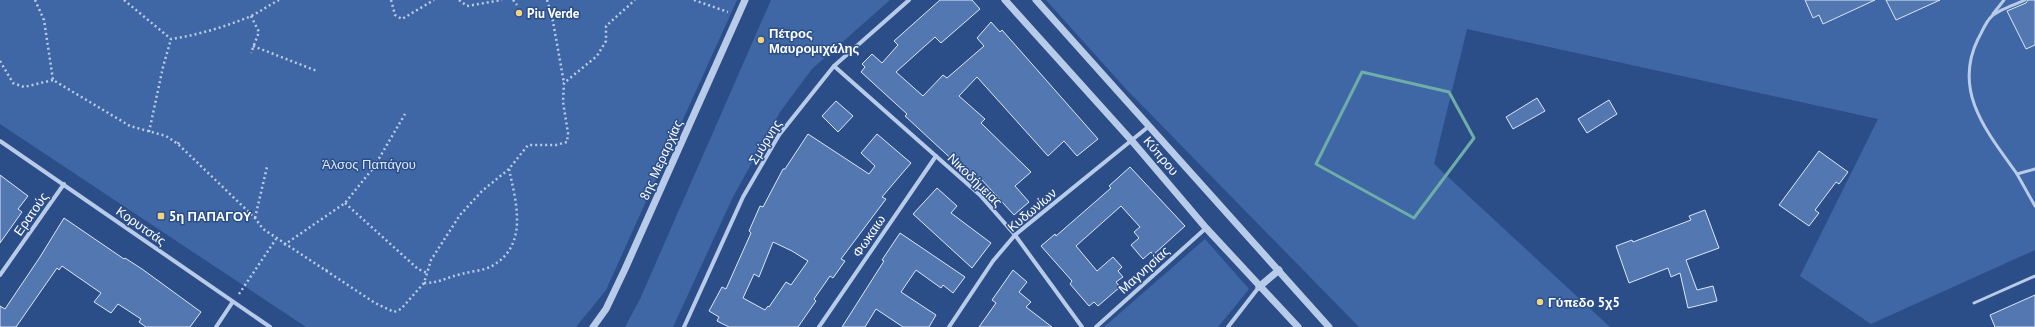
<svg xmlns="http://www.w3.org/2000/svg" width="2035" height="327" font-family="'PT Sans',sans-serif">
  <rect width="100%" height="100%" fill="#2b4e89"/>
  <g fill="#3f67a5">
    <path d="M0 0H737L606 290 576 327H306L0 124Z"/>
    <path d="M771 0H890L812 69 780 112 733 197 673 327H625L640 299Z"/>
    <path d="M1046 0H2035V250L1871 324 1800 276 1878 119 1467 29 1434 164 1610 327H1359L1126 89Z"/>
    <path d="M1205 239 1249 289 1218 327H1104Z"/>
  </g>
  <g fill="#5377b0" stroke="#dce6f7" fill-rule="evenodd">
    <path d="M940 0H972L980 9 941 43 935 37 896 72 923 96 943 75 947 78 984 46 977 38 991 22 1000 32 1002 30 1098 139 1077 156 1064 141 1048 156 977 77 959 96 985 119 981 123 1031 172 1015 186 1029 202 1014 215 981 179 980 181 974 176 972 178 905 116 907 114 861 72 865 67 862 64 872 54 882 63 898 45 894 41Z"/>
    <path d="M1805 0H1875L1823 24 1819 15 1813 18Z"/>
    <path d="M1886 0H1940L1896 20Z"/>
    <path d="M2028 0H2035V45L2026 49 2007 11 2026 3Z"/>
    <path d="M1537 98 1545 111 1513 129 1506 117Z"/>
    <path d="M1609 100 1617 114 1587 133 1578 119Z"/>
    <path d="M836 101 853 116 838 132 822 116Z"/>
    <path d="M808 134 869 174 875 166 861 153 877 134 911 163 882 197 886 199 841 259 845 261 833 278 830 276 814 299 816 301 798 327H729L717 321 719 317 709 311 722 287 726 289 751 233 749 231 760 206 763 207 783 169H785ZM773 242 792 251 808 261 791 285 786 282 769 307 768 306 765 310 743 298 754 274 759 277Z"/>
    <path d="M1819 151 1848 172 1839 184 1836 182 1815 210 1819 213 1809 226 1779 205Z"/>
    <path d="M1130 167 1185 226 1153 255 1151 252 1143 259 1131 245 1139 238 1134 232 1140 227 1121 206 1076 246 1097 271 1113 257 1122 267 1118 271 1123 277 1116 282 1120 287 1098 306 1094 302 1089 306 1070 284 1072 281 1041 246 1055 234 1056 236 1111 188 1109 186Z"/>
    <path d="M0 175 28 196 18 209 22 212 0 243Z"/>
    <path d="M937 188 957 206 951 213 991 243 972 268 913 214Z"/>
    <path d="M1705 210 1719 248 1686 260 1697 290 1713 286 1717 301 1688 308 1680 273 1671 277 1668 268 1629 283 1616 246 1632 240 1633 242 1691 220 1689 216Z"/>
    <path d="M64 218 124 259 125 258 142 269 201 312 190 327H146L139 322 141 319 118 304 111 313 94 302 101 293 62 266 59 270 57 268 16 327H0V306L5 309 40 257Z"/>
    <path d="M900 233 965 277 953 293 943 285 941 288 916 270 901 292 936 315 929 327H903L876 309 865 327H842L884 261 882 260Z"/>
    <path d="M1013 270 1027 282 1019 292 1031 302 1026 307 1052 327H979L996 303 992 300Z"/>
    <path d="M2035 295V327H1995L1990 315Z"/>
  </g>
  <g fill="none" stroke-linecap="round" stroke-linejoin="round">
    <g stroke="#b8cbe8" stroke-width="2.5" stroke-dasharray="2 3" stroke-linecap="butt">
      <path d="M35 0 44 20 53 80 130 126 166 136 178 144 255 218 263 229 375 303 394 312 401 309 424 283 431 260 460 215 482 191 509 169"/>
      <path d="M124 0 171 39C198 35 224 27 249 17 260 12 269 5 279 0"/>
      <path d="M391 0 395 15 402 19 434 0"/>
      <path d="M459 0 467 6 502 0"/>
      <path d="M513 0 517 5"/>
      <path d="M547 0 552 16 564 83"/>
      <path d="M694 0 728 12"/>
      <path d="M251 16 259 32 251 53"/>
      <path d="M253 46 317 71"/>
      <path d="M0 61 13 83 24 87 53 80"/>
      <path d="M149 132 163 67 171 39"/>
      <path d="M178 144 180 140"/>
      <path d="M345 203 418 269 427 273"/>
      <path d="M255 218 267 167"/>
      <path d="M284 245 345 203 374 167 405 114"/>
      <path d="M326 271 329 267"/>
      <path d="M424 283C440 283 447 277 462 274 471 271 483 271 492 266 529 245 516 202 509 169L528 145H556L567 142 568 133 563 102 564 83 597 56 606 41V26L635 0"/>
      <path d="M239 294 276 239"/>
    </g>
    <g stroke="#b8cbe8" stroke-width="3">
      <path d="M2025 0C2017 4 1998 10 1992 16 1986 21 1982 32 1978 39 1952 92 1988 133 2017 174L2035 169"/>
      <path d="M1993 14 2004 0"/>
      <path d="M2017 174 2035 206"/>
      <path d="M1974 303 2035 276"/>
    </g>
    <g stroke="#b8cbe8" stroke-width="4">
      <path d="M834 66 980 195 1015 235 1082 327"/>
      <path d="M0 141 270 327"/>
      <path d="M0 275 64 184"/>
      <path d="M216 327 232 303"/>
      <path d="M684 327 743 197 779 135 834 66 909 0"/>
      <path d="M819 327 936 156"/>
      <path d="M949 327 993 261 1015 235 1148 127"/>
      <path d="M1096 327 1206 228"/>
      <path d="M1228 327 1259 287"/>
    </g>
    <g stroke="#b8cbe8" stroke-width="7">
      <path d="M1005 0 1132 141 1206 228 1298 327"/>
      <path d="M1036 0 1329 327"/>
      <path d="M1259 287 1279 270"/>
      <path d="M593 327 606 309 625 269 745 0"/>
    </g>
  </g>
  <path fill="none" stroke="#6fada8" stroke-width="3" stroke-linejoin="round" d="M1362 72 1449 92 1474 138 1414 218 1316 164Z"/>
  <g fill="#efd580" stroke="#2b4e89" stroke-width="1.5">
    <circle cx="519" cy="13" r="4"/>
    <circle cx="761" cy="40" r="4"/>
    <rect x="157" y="212" width="8" height="8" rx="2"/>
    <circle cx="1540" cy="302" r="4"/>
  </g>
  <g text-anchor="middle" dominant-baseline="central" stroke-width="3" stroke-linejoin="round" paint-order="stroke">
    <g font-size="13" font-weight="bold" fill="#fff" stroke="#2b4e89" text-anchor="start">
      <text x="527" y="13">Piu Verde</text>
      <text x="769" y="33">Πέτρος<tspan x="769" dy="15">Μαυρομιχάλης</tspan></text>
      <text x="169" y="216">5η ΠΑΠΑΓΟΥ</text>
      <text x="1548" y="302">Γύπεδο 5χ5</text>
    </g>
    <g font-size="13" fill="#fff" stroke="#2b4e89">
      <text transform="translate(765 142) rotate(-58)">Σμύρνης</text>
      <text transform="translate(1161 156) rotate(50)">Κύπρου</text>
      <text transform="translate(661 160) rotate(-66)">8ης Μεραρχίας</text>
      <text transform="translate(975 180) rotate(44)">Νικοδήμειας</text>
      <text transform="translate(1032 210) rotate(-40)">Κυδωνίων</text>
      <text transform="translate(31 214) rotate(-55)">Ερατούς</text>
      <text transform="translate(141 226) rotate(35)">Κορυτσάς</text>
      <text transform="translate(869 236) rotate(-56)">Φωκαιω</text>
      <text transform="translate(1144 270) rotate(-42)">Μαγνησίας</text>
    </g>
    <g font-size="13" fill="#dce6f7" stroke="#2b4e89">
      <text x="369" y="164">Άλσος Παπάγου</text>
    </g>
  </g>
</svg>
